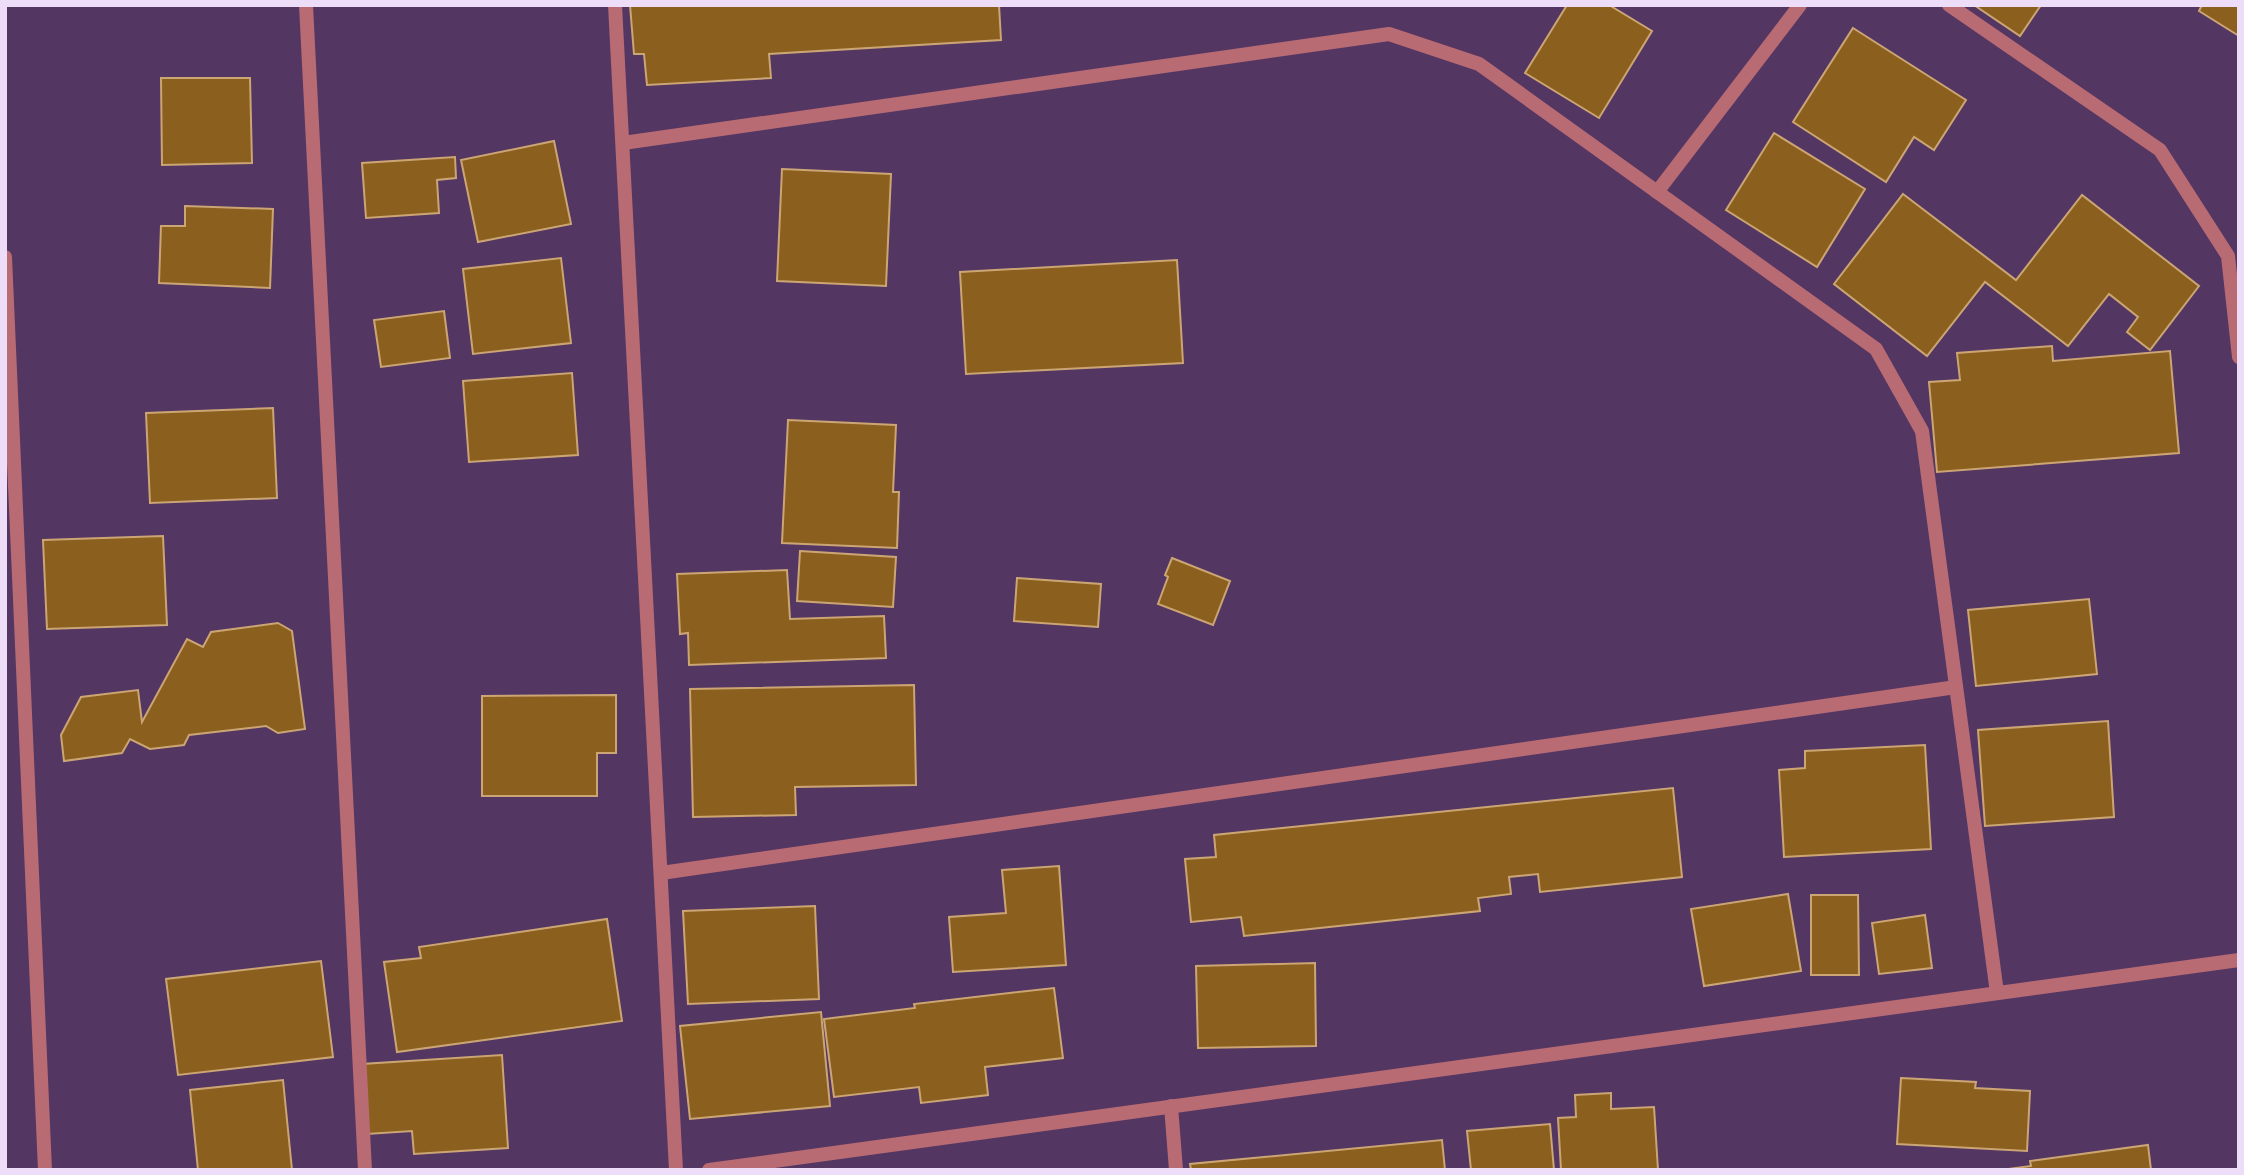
<svg xmlns="http://www.w3.org/2000/svg" width="2244" height="1175" font-family="'Fira Sans',sans-serif">
  <rect width="100%" height="100%" fill="#533662"/>
  <g fill="#8b5f1d" stroke="#cca574" stroke-width="2">
    <path d="M630 5H999L1001 40 769 54 771 78 647 85 644 54H634Z"/>
    <path d="M1567 5H1609L1652 31 1599 118 1525 73Z"/>
    <path d="M1974 5H2041L2020 36Z"/>
    <path d="M2202 5H2239V36L2199 11Z"/>
    <path d="M1853 28 1966 100 1934 150 1914 137 1886 182 1793 122Z"/>
    <path d="M161 78H250L252 163 162 165Z"/>
    <path d="M1774 133 1865 189 1817 267 1726 210Z"/>
    <path d="M554 141 571 224 478 242 461 160Z"/>
    <path d="M455 157 456 178 437 180 439 213 366 218 362 163Z"/>
    <path d="M782 169 891 174 886 286 777 281Z"/>
    <path d="M1903 194 2016 280 2082 195 2199 286 2150 350 2127 332 2138 317 2109 294 2068 346 1985 282 1927 356 1834 284Z"/>
    <path d="M185 206 273 209 270 288 159 283 161 226H185Z"/>
    <path d="M561 258 571 343 473 354 463 269Z"/>
    <path d="M1177 260 1183 363 966 374 960 272Z"/>
    <path d="M444 311 450 358 381 367 374 320Z"/>
    <path d="M2052 346 2053 361 2170 351 2179 453 1937 472 1929 382 1960 380 1957 353Z"/>
    <path d="M572 373 578 455 469 462 463 381Z"/>
    <path d="M273 408 277 498 150 503 146 413Z"/>
    <path d="M788 420 896 425 893 492H899L897 548 782 543Z"/>
    <path d="M163 536 167 625 47 629 43 540Z"/>
    <path d="M800 551 896 557 893 607 797 601Z"/>
    <path d="M1172 558 1230 581 1213 625 1158 604 1168 577 1165 575Z"/>
    <path d="M787 570 790 619 884 616 886 658 689 665 688 633 680 634 677 574Z"/>
    <path d="M1017 578 1101 584 1098 627 1014 621Z"/>
    <path d="M2089 599 2097 674 1976 686 1968 610Z"/>
    <path d="M278 623 292 631 305 729 278 733 266 726 189 735 184 745 150 749 130 739 122 753 64 761 61 735 81 697 138 690 142 722 187 639 203 647 211 632Z"/>
    <path d="M914 685 916 785 795 787 796 815 693 817 690 689Z"/>
    <path d="M616 695V753H597V796H482V696Z"/>
    <path d="M2108 721 2114 817 1985 826 1978 730Z"/>
    <path d="M1925 745 1931 849 1784 857 1779 770 1805 768V751Z"/>
    <path d="M1673 788 1682 877 1540 892 1538 874 1509 877 1511 894 1478 898 1480 911 1244 936 1241 917 1191 922 1185 859 1216 857 1214 835Z"/>
    <path d="M1059 866 1066 965 953 972 949 917 1006 913 1002 870Z"/>
    <path d="M1788 894 1801 971 1704 986 1691 909Z"/>
    <path d="M1811 895H1858L1859 975H1811Z"/>
    <path d="M815 906 819 999 688 1004 683 911Z"/>
    <path d="M1925 915 1932 968 1879 974 1872 923Z"/>
    <path d="M607 919 622 1021 397 1052 384 962 421 958 419 947Z"/>
    <path d="M321 961 333 1057 178 1075 166 979Z"/>
    <path d="M1315 963 1316 1046 1198 1048 1196 966Z"/>
    <path d="M1054 988 1063 1058 985 1067 988 1095 921 1103 919 1087 834 1097 824 1019 915 1008 914 1004Z"/>
    <path d="M821 1012 830 1106 690 1119 680 1026Z"/>
    <path d="M502 1055 508 1148 414 1154 412 1131 367 1134 362 1064Z"/>
    <path d="M1901 1078 1976 1082 1975 1088 2030 1091 2027 1151 1897 1144Z"/>
    <path d="M283 1080 292 1170H198L190 1090Z"/>
    <path d="M1611 1093V1109L1654 1107 1658 1170H1561L1558 1118 1576 1117 1575 1095Z"/>
    <path d="M1550 1124 1554 1170H1471L1467 1131Z"/>
    <path d="M1442 1140 1445 1170H1191L1190 1164Z"/>
    <path d="M2148 1145 2151 1170H2001L2031 1166 2030 1161Z"/>
  </g>
  <g fill="none" stroke-linecap="round" stroke-linejoin="round">
    <g stroke="#b96b74" stroke-width="14">
      <path d="M306 5 365 1170"/>
      <path d="M615 5 676 1170"/>
      <path d="M1949 5 2160 150 2228 256 2239 357"/>
      <path d="M623 143 1389 34 1479 64 1876 349 1922 431 1997 993"/>
      <path d="M1657 192 1800 5"/>
      <path d="M5 257 45 1170"/>
      <path d="M661 873 1956 687"/>
      <path d="M1171 1106 1176 1170"/>
      <path d="M709 1170 2239 960"/>
    </g>
  </g>
  <rect width="2244" height="1175" fill="none" stroke="#eeddf8" stroke-width="14"/>
</svg>
